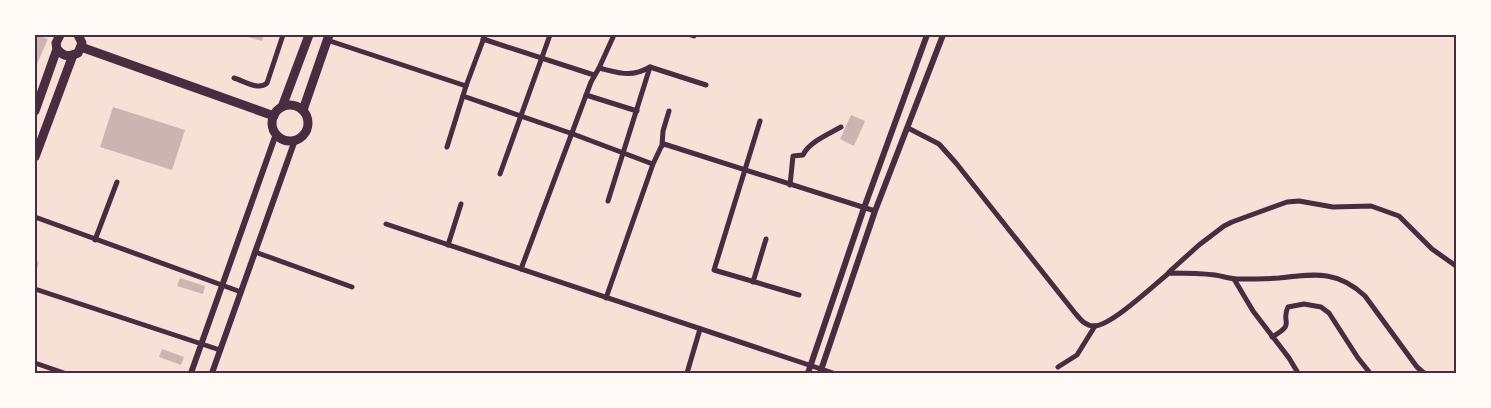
<svg xmlns="http://www.w3.org/2000/svg" width="1491" height="408" font-family="Poppins,sans-serif">
  <rect width="100%" height="100%" fill="#f7e1d7"/>
  <g fill="#ccb4b1">
    <path d="M38 35 48 39 36 66H35V43Z"/>
    <path d="M249 35H264L262 41 248 37Z"/>
    <path d="M113 107 185 130 172 170 100 147Z"/>
    <path d="M851 115 865 121 854 146 840 139Z"/>
    <path d="M35 261 39 262 36 272H35Z"/>
    <path d="M180 278 205 286 203 294 177 286Z"/>
    <path d="M162 349 184 357 181 365 159 357Z"/>
  </g>
  <g fill="none" stroke-linecap="round" stroke-linejoin="round">
    <g stroke="#4a2c40" stroke-width="5">
      <path d="M691 35 694 36"/>
      <path d="M483 39 594 75"/>
      <path d="M327 40 466 86"/>
      <path d="M599 68C620 73 631 78 650 67L706 85"/>
      <path d="M234 78C244 81 259 91 267 83L283 35"/>
      <path d="M586 95 637 111"/>
      <path d="M463 96 573 134 650 163"/>
      <path d="M760 121 714 270 799 295"/>
      <path d="M908 128 939 144 956 163 1075 313C1080 319 1085 326 1094 326 1111 326 1154 285 1169 273 1184 273 1199 273 1215 275 1222 276 1230 279 1237 279 1251 279 1265 279 1279 278 1315 274 1337 270 1365 296L1417 367 1424 373"/>
      <path d="M662 145 663 131 669 111"/>
      <path d="M447 147 466 86 485 35"/>
      <path d="M500 174 550 35"/>
      <path d="M790 185 793 156 803 155C809 142 829 134 841 127"/>
      <path d="M608 201 650 67"/>
      <path d="M35 217 241 292"/>
      <path d="M386 224 833 373"/>
      <path d="M95 240 117 182"/>
      <path d="M448 245 461 204"/>
      <path d="M255 252 352 287"/>
      <path d="M521 269 591 82 599 68 614 35"/>
      <path d="M1169 272 1199 245 1224 226 1232 222 1287 202 1299 201 1333 207 1371 206 1399 216 1432 249 1456 266"/>
      <path d="M1234 279 1253 311 1289 358 1298 373"/>
      <path d="M753 282 766 239"/>
      <path d="M35 289 220 350"/>
      <path d="M606 298 653 164 661 147 664 144 875 211"/>
      <path d="M1272 337C1297 323 1280 323 1288 307L1304 304 1321 307 1329 313 1358 358 1370 373"/>
      <path d="M35 363 64 373"/>
      <path d="M1058 367 1077 355 1095 326"/>
      <path d="M687 373 700 329"/>
    </g>
    <g stroke="#4a2c40" stroke-width="6">
      <path d="M191 373 276 134"/>
      <path d="M212 373 295 140"/>
      <path d="M808 373 864 208 927 35"/>
      <path d="M820 373 875 211 943 35"/>
    </g>
    <g stroke="#4a2c40" stroke-width="9">
      <path d="M81 47 274 116"/>
      <path d="M57 49C64 57 68 57 78 53L82 43 78 35"/>
      <circle cx="290" cy="123" r="18"/>
      <path d="M282 107 309 35"/>
      <path d="M303 110 329 35"/>
      <path d="M35 111 57 49 56 43 60 35"/>
      <path d="M35 157 73 55"/>
    </g>
  </g>
  <rect width="1491" height="408" fill="none" stroke="#fffaf5" stroke-width="72"/>
  <rect x="36" y="36" width="1419" height="336" fill="none" stroke="#4a2c40" stroke-width="2"/>
</svg>
